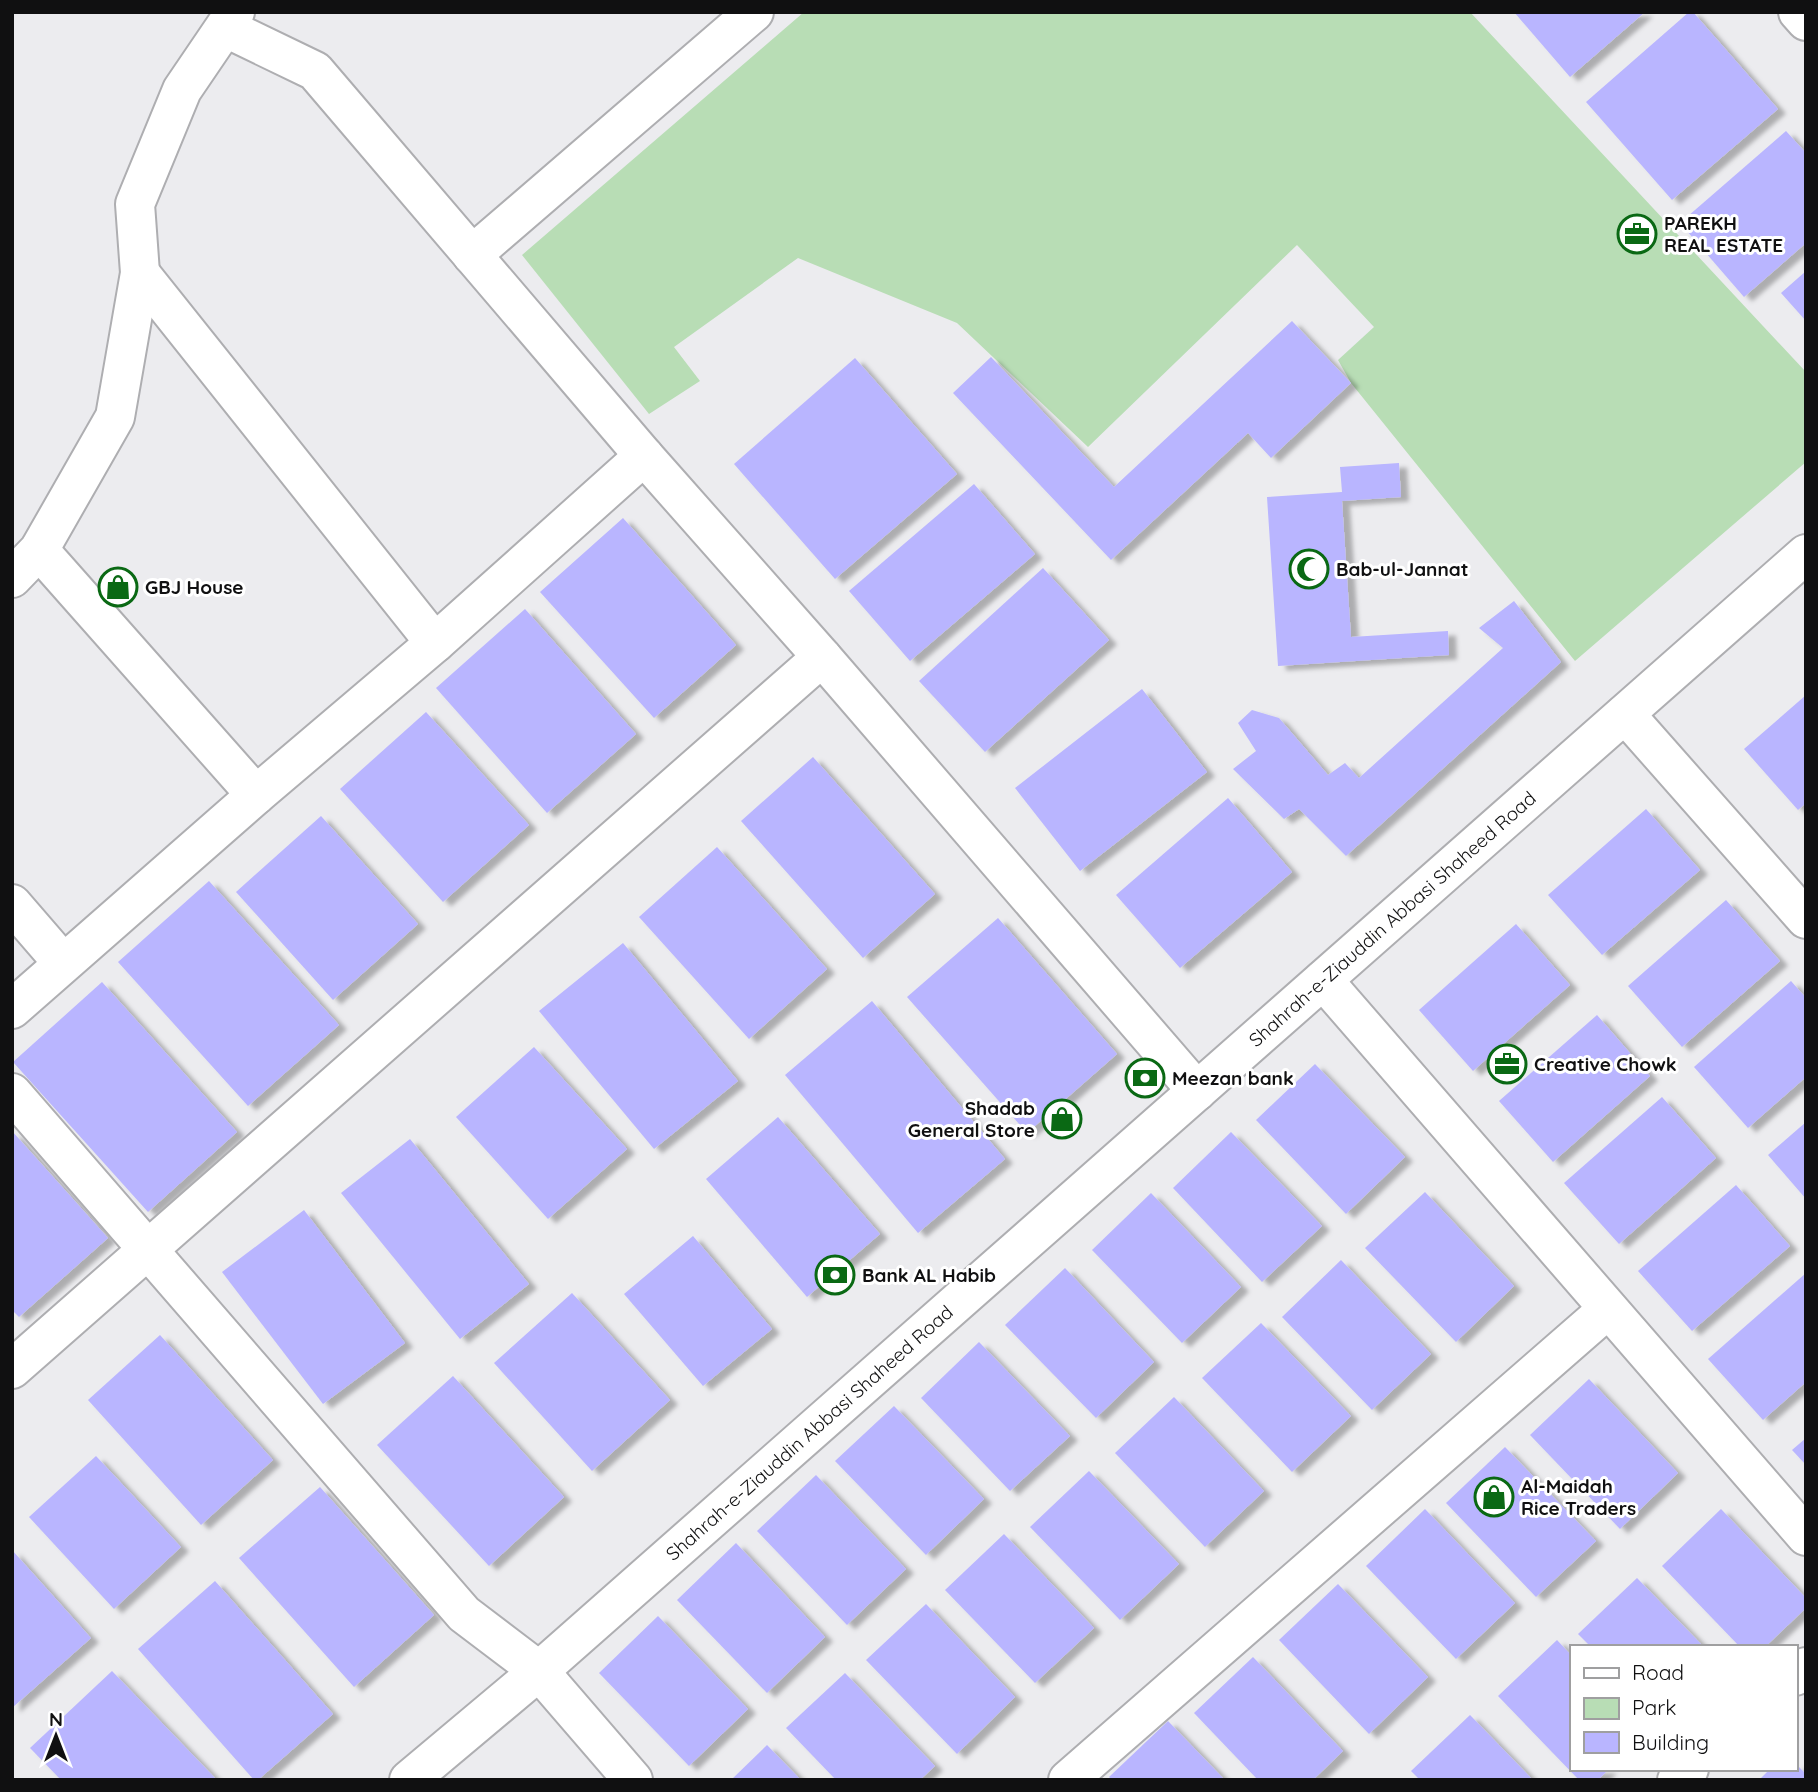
<svg xmlns="http://www.w3.org/2000/svg" width="1818" height="1792" font-family="Quicksand,sans-serif">
  <defs>
    <filter id="shadow"><feDropShadow dx="8" dy="4.5" stdDeviation="2" flood-color="#0004"/></filter>
  </defs>
  <rect width="100%" height="100%" fill="#ececef"/>
  <path fill="#b8ddb5" d="M804 12H1470L1806 372V462L1575 661 1351 383 1338 360 1374 327 1297 245 1088 447 957 323 798 258 674 347 700 381 649 414 522 255Z"/>
  <g fill="#b9b5ff" filter="url(#shadow)">
    <path d="M1514 12H1645L1570 77Z"/>
    <path d="M1689 12H1693L1778 109 1672 200 1586 102Z"/>
    <path d="M1786 131 1806 153V243L1744 297 1680 223Z"/>
    <path d="M1806 271V321L1781 293Z"/>
    <path d="M1292 321 1351 383 1271 458 1248 433 1111 560 953 393 991 357 1114 487Z"/>
    <path d="M855 358 957 474 835 579 734 464Z"/>
    <path d="M1399 463 1401 497 1342 501 1351 637 1448 631 1449 655 1278 666 1267 497 1342 492 1340 467Z"/>
    <path d="M974 484 1035 554 910 661 849 591Z"/>
    <path d="M623 518 736 645 654 718 540 592Z"/>
    <path d="M1043 568 1109 640 985 752 919 681Z"/>
    <path d="M1514 601 1561 662 1346 856 1299 809 1284 819 1233 769 1256 751 1238 723 1252 710 1279 718 1328 775 1345 763 1359 778 1503 648 1479 628Z"/>
    <path d="M525 609 636 734 547 813 436 688Z"/>
    <path d="M1142 689 1207 772 1080 871 1015 788Z"/>
    <path d="M1806 695V803L1798 810 1744 749Z"/>
    <path d="M426 712 529 825 443 902 340 789Z"/>
    <path d="M813 757 935 894 863 958 741 821Z"/>
    <path d="M1228 798 1292 872 1180 968 1116 895Z"/>
    <path d="M1646 809 1700 870 1602 955 1548 895Z"/>
    <path d="M321 816 418 924 333 1000 236 892Z"/>
    <path d="M717 847 827 969 749 1039 639 917Z"/>
    <path d="M209 881 339 1025 248 1106 118 962Z"/>
    <path d="M1726 900 1780 961 1682 1047 1628 986Z"/>
    <path d="M998 918 1117 1054 1027 1133 907 997Z"/>
    <path d="M1516 924 1570 985 1473 1071 1419 1010Z"/>
    <path d="M623 943 738 1081 654 1149 539 1011Z"/>
    <path d="M1791 981 1806 998V1077L1748 1128 1694 1067Z"/>
    <path d="M102 982 237 1132 148 1212 13 1062Z"/>
    <path d="M872 1001 1005 1159 918 1233 785 1075Z"/>
    <path d="M1597 1015 1650 1076 1553 1162 1499 1101Z"/>
    <path d="M534 1047 627 1149 548 1219 456 1117Z"/>
    <path d="M1315 1064 1405 1157 1346 1214 1256 1120Z"/>
    <path d="M1662 1097 1716 1158 1619 1244 1564 1183Z"/>
    <path d="M778 1117 880 1234 807 1297 706 1179Z"/>
    <path d="M1806 1122V1199L1768 1155Z"/>
    <path d="M12 1131 108 1238 19 1317 12 1310Z"/>
    <path d="M1231 1132 1322 1226 1262 1282 1173 1188Z"/>
    <path d="M410 1139 529 1284 460 1339 341 1193Z"/>
    <path d="M1736 1185 1790 1246 1692 1331 1638 1271Z"/>
    <path d="M1425 1192 1514 1286 1456 1342 1365 1248Z"/>
    <path d="M1151 1193 1241 1287 1182 1343 1092 1250Z"/>
    <path d="M304 1210 405 1343 323 1404 222 1272Z"/>
    <path d="M693 1236 772 1329 703 1386 624 1294Z"/>
    <path d="M1341 1260 1431 1354 1372 1410 1282 1317Z"/>
    <path d="M1065 1268 1154 1362 1096 1418 1005 1325Z"/>
    <path d="M1806 1273V1382L1763 1420 1708 1359Z"/>
    <path d="M572 1293 670 1400 592 1471 494 1363Z"/>
    <path d="M1261 1323 1351 1416 1292 1472 1202 1378Z"/>
    <path d="M160 1335 273 1460 201 1525 88 1400Z"/>
    <path d="M979 1342 1070 1436 1010 1491 921 1398Z"/>
    <path d="M453 1376 564 1497 489 1566 377 1445Z"/>
    <path d="M1589 1379 1678 1473 1620 1529 1530 1435Z"/>
    <path d="M1174 1397 1264 1491 1205 1547 1115 1453Z"/>
    <path d="M894 1406 984 1499 926 1555 835 1461Z"/>
    <path d="M1806 1438V1465L1792 1450Z"/>
    <path d="M1505 1447 1596 1541 1536 1597 1446 1503Z"/>
    <path d="M96 1456 181 1547 114 1609 29 1517Z"/>
    <path d="M1089 1471 1179 1564 1120 1620 1030 1527Z"/>
    <path d="M816 1475 906 1569 847 1625 757 1531Z"/>
    <path d="M320 1487 434 1615 354 1687 239 1558Z"/>
    <path d="M1425 1509 1515 1603 1456 1659 1366 1566Z"/>
    <path d="M1721 1509 1806 1598V1608L1765 1647H1740L1662 1566Z"/>
    <path d="M1004 1534 1094 1628 1035 1683 945 1590Z"/>
    <path d="M736 1543 825 1637 767 1693 677 1600Z"/>
    <path d="M12 1550 91 1638 12 1708Z"/>
    <path d="M1637 1578 1704 1647H1591L1578 1634Z"/>
    <path d="M215 1581 333 1714 258 1780H254L138 1649Z"/>
    <path d="M1338 1584 1428 1677 1369 1734 1279 1640Z"/>
    <path d="M926 1604 1015 1697 957 1754 866 1660Z"/>
    <path d="M658 1616 748 1709 689 1766 599 1673Z"/>
    <path d="M1557 1640 1571 1655V1769H1609L1598 1780H1579L1498 1696Z"/>
    <path d="M1253 1657 1343 1751 1313 1780H1258L1194 1713Z"/>
    <path d="M112 1671 217 1780H61L30 1748Z"/>
    <path d="M845 1673 935 1766 920 1780H836L786 1728Z"/>
    <path d="M1470 1715 1533 1780H1420L1411 1771Z"/>
    <path d="M1168 1721 1225 1780H1112L1109 1777Z"/>
    <path d="M767 1745 801 1780H731Z"/>
    <path d="M1795 1763 1806 1774V1780H1759L1770 1769H1795Z"/>
  </g>
  <g fill="none" stroke-linecap="round" stroke-linejoin="round">
    <defs>
      <g id="minor">
        <path d="M1798 12 1806 21"/>
        <path d="M226 28 315 71 644 456 822 657 1197 1091"/>
        <path d="M472 255 754 12"/>
        <path d="M140 273 435 643"/>
        <path d="M39 550 256 795"/>
        <path d="M12 578 39 550 115 417 140 273 135 204 182 90 235 12"/>
        <path d="M1625 714 1806 919"/>
        <path d="M12 904 63 963"/>
        <path d="M1323 980 1806 1536"/>
        <path d="M12 1009 256 795 435 643 644 456"/>
        <path d="M12 1093 464 1614 539 1671 633 1780"/>
        <path d="M12 1369 822 657"/>
        <path d="M1795 1676 1806 1667"/>
        <path d="M1068 1780 1608 1309"/>
        <path d="M1677 1780 1689 1769"/>
      </g>
      <g id="tertiary">
        <path id="s1" d="M409 1780 539 1671 1806 554"/>
      </g>
    </defs>
    <use href="#minor" stroke="#aeaeb1" stroke-width="42"/>
    <use href="#tertiary" stroke="#aeaeb1" stroke-width="42"/>
    <use href="#minor" stroke="#fff" stroke-width="38"/>
    <use href="#tertiary" stroke="#fff" stroke-width="38"/>
  </g>
  <defs>
    <symbol id="office-ring" viewBox="-11 -11 22 22"><circle r="9.5" fill="#fff" stroke="#0a6914" stroke-width="1.5"/><path d="M-6-3h4V-5.5h4V-3h4V5H-6ZM-1-4.5V-3h2v-1.5ZM-6 0V1H6V0Z" fill="#0a6914"/></symbol>
    <symbol id="mosque-ring" viewBox="-11 -11 22 22"><circle r="9.5" fill="#fff" stroke="#0a6914" stroke-width="1.5"/><path d="M3.5-4.9A6 6 0 1 0 3.5 4.9A5 5 0 1 1 3.5-4.9Z" fill="#0a6914"/></symbol>
    <symbol id="shop-ring" viewBox="-11 -11 22 22"><circle r="9.5" fill="#fff" stroke="#0a6914" stroke-width="1.5"/><path d="M-5-2.5h2.3a2.7 3.5 0 0 1 5.4 0H5L5.5 6h-11ZM-1.5-2.5h3a1.5 2.3 0 0 0-3 0Z" fill="#0a6914"/></symbol>
    <symbol id="bank-ring" viewBox="-11 -11 22 22"><circle r="9.5" fill="#fff" stroke="#0a6914" stroke-width="1.5"/><path d="M-6-4H6V4H-6ZM0-2.3a2.3 2.3 0 1 0 0 4.6a2.3 2.3 0 1 0 0-4.6Z" fill="#0a6914"/></symbol>
  </defs>
  <g fill-rule="evenodd">
    <use href="#office-ring" x="1615" y="212" width="44" height="44"/>
    <use href="#mosque-ring" x="1287" y="547" width="44" height="44"/>
    <use href="#shop-ring" x="96" y="565" width="44" height="44"/>
    <use href="#office-ring" x="1485" y="1042" width="44" height="44"/>
    <use href="#bank-ring" x="1123" y="1056" width="44" height="44"/>
    <use href="#shop-ring" x="1040" y="1097" width="44" height="44"/>
    <use href="#bank-ring" x="813" y="1253" width="44" height="44"/>
    <use href="#shop-ring" x="1472" y="1475" width="44" height="44"/>
  </g>
  <g text-anchor="middle" dominant-baseline="central" stroke-width="6" stroke-linejoin="round" paint-order="stroke">
    <g font-size="19" font-weight="bold" fill="#101011" stroke="#fff" text-anchor="start">
      <text x="1664" y="223">PAREKH<tspan x="1664" dy="22">REAL ESTATE</tspan></text>
      <text x="1336" y="569">Bab-ul-Jannat</text>
      <text x="145" y="587">GBJ House</text>
      <text x="1534" y="1064">Creative Chowk</text>
      <text x="1172" y="1078">Meezan bank</text>
      <text x="1035" y="1108" text-anchor="end">Shadab<tspan x="1035" dy="22">General Store</tspan></text>
      <text x="862" y="1275">Bank AL Habib</text>
      <text x="1521" y="1486">Al-Maidah<tspan x="1521" dy="22">Rice Traders</tspan></text>
    </g>
    <g font-size="19" fill="#101011" stroke="#fff">
      <text stroke="none"><textPath href="#s1" startOffset="1307">Shahrah-e-Ziauddin Abbasi Shaheed Road</textPath></text>
      <text stroke="none"><textPath href="#s1" startOffset="530">Shahrah-e-Ziauddin Abbasi Shaheed Road</textPath></text>
    </g>
  </g>
  <rect width="1818" height="1792" fill="none" stroke="#101011" stroke-width="28"/>
  <rect x="1570" y="1645" width="228" height="126" fill="#ffffff" stroke="#9f9fa0" stroke-width="2"/>
  <rect x="1584" y="1668" width="35" height="10" fill="#ffffff" stroke="#9f9fa0" stroke-width="2"/>
  <text x="1632" y="1680" font-size="21" fill="#101011">Road</text>
  <rect x="1584" y="1698" width="35" height="21" fill="#b8ddb5" stroke="#9f9fa0" stroke-width="2"/>
  <text x="1632" y="1715" font-size="21" fill="#101011">Park</text>
  <rect x="1584" y="1732" width="35" height="21" fill="#b9b5ff" stroke="#9f9fa0" stroke-width="2"/>
  <text x="1632" y="1750" font-size="21" fill="#101011">Building</text>
  <g transform="translate(56 1736)" stroke="#ffffff" stroke-width="5" paint-order="stroke">
  <path d="M0-5L12 26L0 18L-12 26Z" fill="#101011"/>
  <text y="-10" font-size="19" font-weight="bold" text-anchor="middle" fill="#101011">N</text>
  </g>
</svg>
